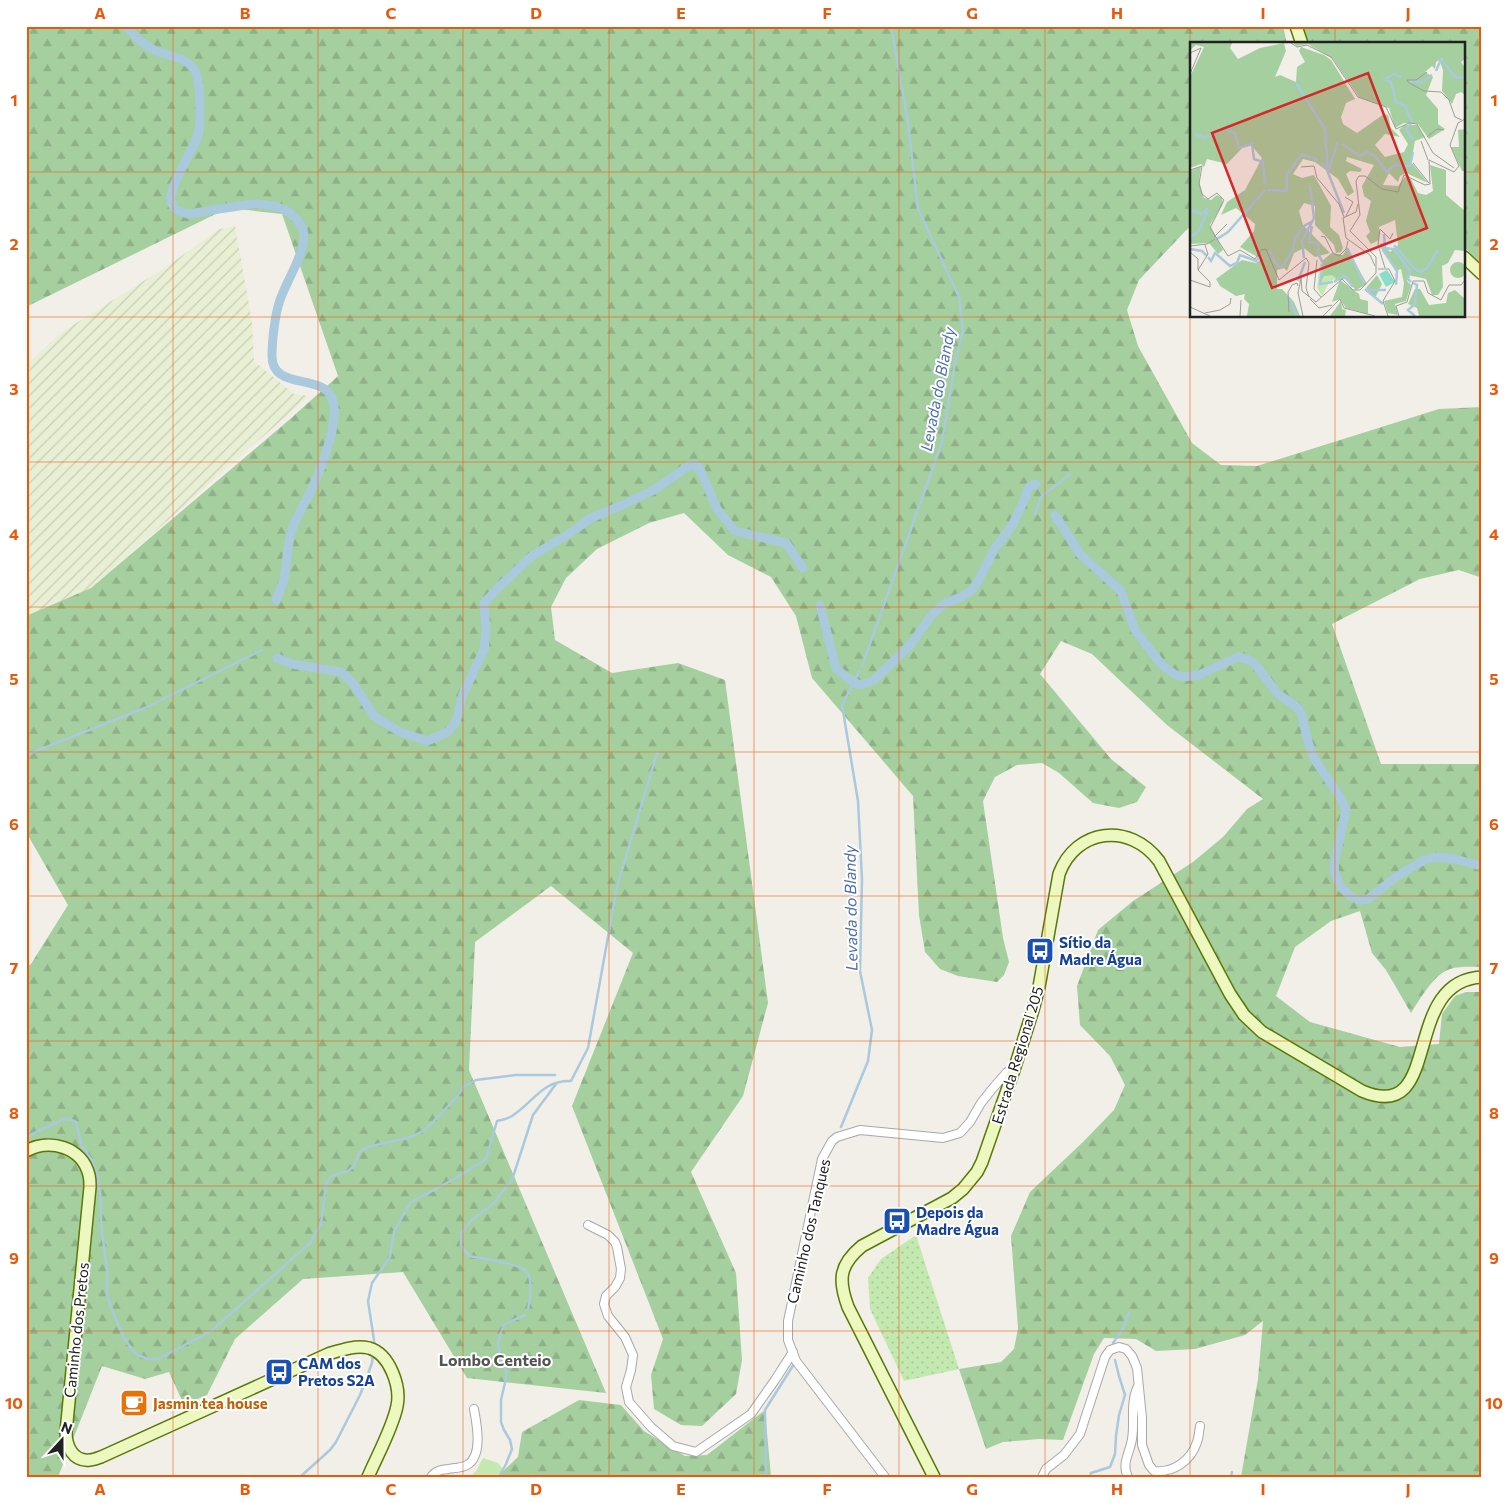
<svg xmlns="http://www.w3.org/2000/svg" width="1508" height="1503" font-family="Commissioner,sans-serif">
  <defs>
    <pattern id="farmland-furrows" width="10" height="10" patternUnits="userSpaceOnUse" patternTransform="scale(1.25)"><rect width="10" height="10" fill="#e9efd4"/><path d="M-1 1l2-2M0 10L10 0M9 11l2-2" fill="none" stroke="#c8cdb6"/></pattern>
    <pattern id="grass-dots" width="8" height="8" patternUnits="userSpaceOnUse" patternTransform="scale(1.25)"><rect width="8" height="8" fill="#c3e9b0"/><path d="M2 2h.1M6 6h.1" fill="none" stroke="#a7c897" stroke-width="1.8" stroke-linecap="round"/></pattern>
    <pattern id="forest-firs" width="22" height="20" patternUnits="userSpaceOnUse" patternTransform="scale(1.25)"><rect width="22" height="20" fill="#a5cf9e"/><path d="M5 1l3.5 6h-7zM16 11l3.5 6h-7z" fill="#8eb188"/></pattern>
  </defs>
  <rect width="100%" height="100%" fill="#f1efe8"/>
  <path fill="url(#farmland-furrows)" d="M235 226 252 322 254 361 294 394 309 396 91 588 26 616V365L62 332 166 267 219 229Z"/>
  <path fill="url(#grass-dots)" d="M916 1235 959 1369 904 1381 870 1309 868 1278 881 1259Z"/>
  <g fill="url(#forest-firs)">
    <path d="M26 26H1283L1287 44H1192V224L1139 280 1127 310 1138 346 1192 443 1221 465 1257 466 1439 409 1482 407V578L1459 570 1420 579 1332 624 1381 764H1482V967C1472 967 1460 966 1450 969 1434 974 1420 999 1411 1013L1386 970 1372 953 1360 911 1331 921 1295 947 1276 996 1310 1022 1400 1047 1439 1044 1442 1014 1455 996 1466 992H1482V1477H1241L1258 1379 1263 1321 1245 1335 1195 1349 1156 1351 1136 1339 1104 1338 1094 1354 1063 1440 1039 1439 1003 1442 986 1449 959 1369 1001 1362 1014 1349 1018 1328 1011 1236 1030 1192 1083 1142 1114 1110 1125 1085 1110 1056 1080 1025 1077 986 1098 930 1133 901 1193 862 1223 837 1247 809 1263 799 1167 725 1092 654 1061 641 1040 674 1111 759 1146 787 1137 802 1119 808 1093 803 1059 773 1042 763 1017 765 995 777 983 801 1003 938 1009 962 1004 975 997 982 958 976 940 969 925 952 919 915 913 796 812 678 796 616 771 577 728 555 684 513 649 523 597 549 566 578 551 607 555 640 612 673 678 663 725 680 768 1003 743 1096 691 1172 736 1273 742 1360 736 1394 702 1426 681 1425 654 1409 651 1375 663 1339 572 1106 633 953 551 886 475 942 469 1070 606 1393 467 1378 403 1272 303 1279 235 1339 207 1395 184 1405 169 1372 145 1379 102 1366 58 1477H26V967L31 964 68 905 26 832V616L91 588 289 420 338 376 282 214 228 208 26 307Z"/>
    <path d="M1303 26H1482V264L1464 247V44H1308Z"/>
    <path d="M579 1400 621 1405 644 1431 685 1456 707 1455 765 1410 771 1477H497L518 1457 522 1432Z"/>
  </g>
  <path fill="#c3e9b0" d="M483 1458 498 1463 504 1470 497 1477H470L476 1471Z"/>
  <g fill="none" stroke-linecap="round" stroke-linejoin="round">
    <g stroke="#aac9dd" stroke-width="2.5">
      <path d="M1035 514 1041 497 1070 474"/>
      <path d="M862 666 942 442 955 363 963 331 959 297 918 209 908 123 891 26"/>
      <path d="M855 680 859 671"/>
      <path d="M26 755 145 708 262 650"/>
      <path d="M841 1127 868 1061 872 1030 860 971 862 879 858 801 842 705 852 686"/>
      <path d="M26 1137 64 1119H69L76 1122 82 1146 93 1162 97 1175 101 1199V1224L107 1269V1296L114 1315 124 1338 133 1351 138 1355 148 1359H158L211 1331 310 1243 321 1224 326 1184 330 1177 334 1175 348 1171 353 1167 360 1152 368 1147 411 1137 425 1130 456 1098 463 1087 476 1080 516 1075H555"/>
      <path d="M528 1309C531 1299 533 1279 526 1271 519 1263 480 1258 469 1256L461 1245V1233L472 1220 493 1204 512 1180 533 1115 556 1084"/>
      <path d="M1113 1343 1122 1330 1129 1313"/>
      <path d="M374 1346V1340L368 1301 372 1283 390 1257 394 1232 410 1203 456 1178 486 1159 497 1121C501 1120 507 1119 512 1116 533 1103 542 1080 571 1081L588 1048 617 887 657 753"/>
      <path d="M300 1477 330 1450 336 1442 360 1395 372 1363 373 1354"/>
      <path d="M499 1477 506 1464 512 1449 510 1440 504 1430 501 1422V1400L507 1374 500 1356 498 1343 501 1332 505 1324 525 1315"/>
      <path d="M766 1477 765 1410 794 1364"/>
      <path d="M1090 1477 1091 1473 1110 1467 1115 1454 1116 1436 1119 1415 1125 1395 1119 1376 1115 1360"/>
      <path d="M1231 1477 1232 1472"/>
    </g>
    <g stroke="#aac9dd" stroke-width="9">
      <path d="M126 26C134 35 141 43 152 49 165 56 187 56 195 71 200 80 200 104 200 116 200 122 200 129 198 135 193 150 168 188 171 201 173 210 180 212 188 214 203 212 218 209 233 207 240 206 248 204 255 204 268 204 281 206 291 214 298 220 304 227 304 236 304 255 286 282 280 300 275 314 272 341 272 356 272 391 322 373 332 398 341 421 320 471 310 493 304 505 296 517 292 530 287 545 287 563 284 579 282 586 279 593 276 600"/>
      <path d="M1055 515 1080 554 1121 591 1135 630 1161 664 1174 674 1183 677 1199 675 1238 657 1247 659 1255 664 1278 694 1297 707 1301 713 1309 745 1315 760 1339 795 1346 810 1334 864 1335 874 1341 887 1350 896 1359 900 1368 899 1396 877 1424 860 1436 857 1455 859 1482 866"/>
      <path d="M820 605 836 668 847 678 859 685 873 681 896 659 912 643 931 616 944 604 963 596 971 591 977 583 994 550 1013 524 1026 496 1029 487 1036 484"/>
      <path d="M277 658 292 664 341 672 353 683 374 716 400 732 427 741 448 732 456 722 463 694 484 650 486 630 484 603 499 587 532 556 570 533 591 518 620 506 654 490 690 465 699 467 717 509 735 531 786 543 803 568"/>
    </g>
    <defs>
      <g id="street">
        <path d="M588 1225 608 1235 615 1242 617 1247 621 1269 620 1278 615 1287 606 1296 604 1304 608 1316 625 1337 633 1355 631 1370 626 1387 629 1402 651 1427 673 1446 696 1452 751 1414 775 1380 793 1352"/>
        <path d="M431 1477C435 1471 440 1470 448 1469 454 1468 462 1468 467 1465 483 1456 477 1425 474 1409"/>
        <path d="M885 1477 796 1361 788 1340V1321L822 1159 832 1141 837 1137 860 1130 943 1138 960 1133 970 1122 981 1103 993 1088 1007 1072 1014 1070"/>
        <path d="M1042 1477 1046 1469 1064 1455 1080 1434 1105 1357 1110 1350 1119 1347 1126 1349 1132 1356 1137 1368 1142 1418V1445L1149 1465 1154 1471C1173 1473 1191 1461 1197 1442 1199 1437 1199 1431 1200 1426"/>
        <path d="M1128 1477C1121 1463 1130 1453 1132 1439 1135 1423 1130 1404 1137 1388"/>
      </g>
      <g id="secondary">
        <path d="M1296 26 1302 44"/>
        <path d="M1464 257 1482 274"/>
        <path d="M26 1151C50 1138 82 1147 89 1175 90 1179 90 1183 90 1187L66 1432C66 1446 73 1462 90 1460 93 1460 98 1458 101 1457L328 1354C341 1350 355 1345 369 1348 390 1354 401 1387 397 1406 393 1427 377 1456 368 1477"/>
        <path d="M934 1477 848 1307C838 1280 839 1265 862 1246L952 1198 963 1189 977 1172 982 1162 1014 1070 1033 1010 1039 987 1059 874C1076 828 1130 822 1159 861L1230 994 1244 1015 1262 1032 1362 1091C1445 1126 1399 981 1482 977"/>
      </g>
    </defs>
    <use href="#street" stroke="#a8a8a8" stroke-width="10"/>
    <use href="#secondary" stroke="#5a7808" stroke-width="14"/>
    <use href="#street" stroke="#fff" stroke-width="8"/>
    <use href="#secondary" stroke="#ecf8bf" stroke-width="11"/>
  </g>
  <path fill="none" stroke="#e8590c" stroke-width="1" stroke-opacity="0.55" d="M173 26V1477M318 26V1477M463 26V1477M609 26V1477M754 26V1477M899 26V1477M1045 26V1477M1190 26V1477M1335 26V44M26 172H1192M1464 172H1482M1335 316V1477M26 317H1482M26 462H1482M26 607H1482M26 752H1482M26 896H1482M26 1041H1482M26 1186H1482M26 1331H1482"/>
  <defs>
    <symbol id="bus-square" viewBox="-11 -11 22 22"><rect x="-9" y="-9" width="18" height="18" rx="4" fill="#1a4fb4" stroke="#fff"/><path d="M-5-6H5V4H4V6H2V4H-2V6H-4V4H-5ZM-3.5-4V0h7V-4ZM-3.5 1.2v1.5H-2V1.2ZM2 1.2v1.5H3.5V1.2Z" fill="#fff"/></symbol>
    <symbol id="cafe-square" viewBox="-11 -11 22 22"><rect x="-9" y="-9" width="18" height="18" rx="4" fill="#e8710a" stroke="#fff"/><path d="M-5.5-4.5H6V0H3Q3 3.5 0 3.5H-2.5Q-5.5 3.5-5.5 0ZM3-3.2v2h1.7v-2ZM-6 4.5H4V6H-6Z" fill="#fff"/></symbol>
  </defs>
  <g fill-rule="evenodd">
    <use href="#bus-square" x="1024" y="935" width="32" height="32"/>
    <use href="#bus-square" x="881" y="1205" width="32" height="32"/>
    <use href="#bus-square" x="263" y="1356" width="32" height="32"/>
    <use href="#cafe-square" x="118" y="1387" width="32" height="32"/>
  </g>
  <g text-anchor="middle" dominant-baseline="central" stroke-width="4" stroke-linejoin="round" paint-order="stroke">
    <g font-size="15" font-weight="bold" fill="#164399" stroke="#fff" text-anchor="start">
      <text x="1059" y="942">Sítio da<tspan x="1059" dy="17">Madre Água</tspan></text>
      <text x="916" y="1212">Depois da<tspan x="916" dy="17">Madre Água</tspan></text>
      <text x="298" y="1363">CAM dos<tspan x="298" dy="17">Pretos S2A</tspan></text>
    </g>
    <g font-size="15" fill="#212121" stroke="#fff">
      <text transform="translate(1017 1055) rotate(-73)">Estrada Regional 205</text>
      <text transform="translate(808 1231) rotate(-77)">Caminho dos Tanques</text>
      <text transform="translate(76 1330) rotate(-84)">Caminho dos Pretos</text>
    </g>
    <g font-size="15" font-weight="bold" fill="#c56008" stroke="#fff" text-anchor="start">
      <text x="153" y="1403">Jasmin tea house</text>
    </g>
    <g font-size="16" font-style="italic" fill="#4f70af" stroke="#fff">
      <text transform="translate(937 389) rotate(-79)">Levada do Blandy</text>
      <text transform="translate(850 908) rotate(-91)">Levada do Blandy</text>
    </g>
    <g font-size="16" font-weight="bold" fill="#545454" stroke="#fff">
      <text x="495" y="1359">Lombo Centeio</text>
    </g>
  </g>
  <g transform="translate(1190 42)">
    <rect width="275" height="275" fill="#f1efe8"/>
    <path d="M0 1H42L40 6 48 17 70 6 94 1 96 9 85 35 90 33 106 40 107 25 115 20 109 9 111 5 134 13 141 18 165 57 156 61 151 75 153 82 167 91 194 72 198 73 201 86 210 95 195 92 185 103 195 115 214 110 218 102 209 88 214 83H227L235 95 225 99 221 120 238 141 216 131 210 134 208 140 199 131 193 143 208 144 215 135 221 137 228 151 236 153 243 149 240 123 256 128V153L275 169V209L265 208 258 221 252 224 253 245 248 253H242L236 237 218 233 217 239 221 243 216 259 205 262 208 273 198 271 194 259 212 255 214 241 211 227 206 229 189 203 192 201 200 210 208 203 205 178 189 185V198L181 202 176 194 180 190 176 179 181 159 174 154 172 144 184 123 157 115 156 119 172 127 170 130 160 129 156 132 164 150 158 154 148 137 125 120 113 117 103 132 112 136 124 133 141 164 140 185 149 193 153 206 151 210 146 211 144 203 125 183V164L114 161 109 169 113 183 140 211 125 215 114 206 104 211 97 229 94 226 87 228V247H92L104 260 110 274H57L59 262 54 257 55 252 46 254 30 244 26 237 52 218 66 221 71 217 50 205 64 189 65 182 46 166 31 173 37 160 55 148 72 116 60 102 54 104 37 122 17 117 14 125 11 122 0 126V35L14 5 6 3 0 8ZM103 1H275V17L271 20 275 26V53L271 50 266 52 262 62 252 49 253 28 250 20 253 16 246 20 245 27 242 24 235 30 243 35 236 53 248 67V82L255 87 239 97 228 82 214 81 205 86 199 66 169 55 143 17 118 2 107 4ZM275 87V129H272L261 105H269L268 88ZM11 124 9 139 14 156 21 158 27 153 32 156 33 162 20 183 33 208 28 212 19 201 0 202V129ZM157 206 177 242 166 248 155 237 146 239 145 235 130 241 133 218 142 211 153 213ZM260 228a8 8 0 1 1 16 0a8 8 0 1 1-16 0ZM187 233 192 242 185 256 176 246ZM150 238 169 252 170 257 178 259V272L156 266 150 257 142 260ZM225 247H230L239 263 256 261 258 251 265 248 275 257V274H229L227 266 218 262ZM151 259 152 267 156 268 155 274H140Z" fill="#a5cf9e"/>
    <path d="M130 222 133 223 130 241 134 234 142 233 146 237 140 239 132 254 127 246Z" fill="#c3e9b0"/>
    <path d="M197 228 205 240 196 245 189 232Z" fill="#89ddca"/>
    <path fill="none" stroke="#aac9dd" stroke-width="2.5" d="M246 29 251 17 265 35 275 36M212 35 204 32 195 37 201 40 206 60 215 64 222 80M219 40H232L242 33M106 41 135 87 138 126M221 82 216 87 223 98M5 92 15 96 33 87 45 91 49 106 62 102 64 117 73 120 75 142M152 102 170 114 177 110 184 113 197 130 204 123 220 124 223 110M131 121 139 127 148 100M137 128 154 171M77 148 97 149V132L112 112 128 118M5 167 3 169 11 172 18 167M122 184 119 200 127 201 129 205M194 192 195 206 203 207M0 195 9 189 18 168M27 197 38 190 75 148M193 201V208L207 229 206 243M204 203 226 228 231 230 237 226 248 208M129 206 127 210 133 221 130 242 143 240M157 206 174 241M203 206 220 229 218 237 221 240M0 207 12 209 17 214M79 208 86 222 92 225 103 207 105 196 114 184 121 180M18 215 21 219 25 211 40 224 47 221 50 213 66 219 70 214M114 216 112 199 124 176 120 143M108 239 115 220M144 240 154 233 163 245M223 241 227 243 225 262 218 268 225 274M175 247 193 262M178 251 179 248H196M99 256 107 274"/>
    <path fill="none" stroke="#9e9d98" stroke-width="1" d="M101 1 107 5 117 3 141 15 168 55 196 65 206 87 219 81 227 82 243 111 264 126M0 11 11 6 0 32M218 40 234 49 251 50 259 58 265 75 272 78M218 40 217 38H226L237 30M237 95 247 87 254 88M231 99 238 118M223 121 239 141M111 125 124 124 127 136 149 162 154 175M0 128 12 124 9 142 12 152 18 157 27 151 34 158 20 186 38 214 50 208 65 217 71 208 76 207 89 238 116 216 119 221 116 246 119 255M264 130 269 124 260 103 268 81 275 77M155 155 163 160 156 174M168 162 166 170 153 176 156 196 180 213 185 224M131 194 135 195 143 211 149 214 156 207 158 199M24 195 37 182M0 204 17 202 25 197M0 210 8 217V228M127 218 124 247 131 255M195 226 188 203 190 187 200 197 203 191M188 227H199L205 239 193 259 198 274M8 228 18 212 15 203M111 236 112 249 126 260 152 237 163 248H170L186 231V215L160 189 170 173 166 139 169 134H175L192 147 208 150 214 133 235 143 240 142 239 118 264 130M111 236 108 251 113 274M0 238 20 245V240L8 228M120 257 129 266 142 263M0 265 20 274M99 270 98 250 102 243 107 241 108 244M15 271 30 268 40 262 41 256M50 274 51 258M133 274 150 257 154 266 185 274M209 274 206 264 217 260 223 239H234L238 251 251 258 259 243H271L275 238"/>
    <path fill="#d62828" fill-opacity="0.15" stroke="#d62828" stroke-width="2.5" d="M178 31 237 186 82 246 22 91Z"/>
    <rect width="275" height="275" fill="none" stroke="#212121" stroke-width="2.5"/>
  </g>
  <rect width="1508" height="1503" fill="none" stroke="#ffffff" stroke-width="55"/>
  <g transform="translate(62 1440) rotate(21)" stroke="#ffffff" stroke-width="4" paint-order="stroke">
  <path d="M0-4L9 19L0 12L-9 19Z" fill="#212121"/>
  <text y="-8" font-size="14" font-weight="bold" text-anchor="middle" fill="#212121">N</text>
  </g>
  <rect x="28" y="28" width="1452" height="1448" fill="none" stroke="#e8590c" stroke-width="2"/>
  <g font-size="16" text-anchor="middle" font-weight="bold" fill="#e8590c">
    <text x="100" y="19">A</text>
    <text x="245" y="19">B</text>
    <text x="391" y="19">C</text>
    <text x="536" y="19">D</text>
    <text x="681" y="19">E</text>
    <text x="827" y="19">F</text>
    <text x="972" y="19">G</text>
    <text x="1117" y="19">H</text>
    <text x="1263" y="19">I</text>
    <text x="1408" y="19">J</text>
    <text x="14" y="106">1</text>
    <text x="1494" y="106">1</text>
    <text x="14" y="250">2</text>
    <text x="1494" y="250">2</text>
    <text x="14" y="395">3</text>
    <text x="1494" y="395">3</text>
    <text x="14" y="540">4</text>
    <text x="1494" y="540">4</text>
    <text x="14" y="685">5</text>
    <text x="1494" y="685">5</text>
    <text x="14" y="830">6</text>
    <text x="1494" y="830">6</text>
    <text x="14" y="974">7</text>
    <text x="1494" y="974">7</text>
    <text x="14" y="1119">8</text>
    <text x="1494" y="1119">8</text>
    <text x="14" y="1264">9</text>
    <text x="1494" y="1264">9</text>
    <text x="14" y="1409">10</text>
    <text x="1494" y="1409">10</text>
    <text x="100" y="1495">A</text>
    <text x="245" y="1495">B</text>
    <text x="391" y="1495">C</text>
    <text x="536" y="1495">D</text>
    <text x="681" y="1495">E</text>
    <text x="827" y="1495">F</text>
    <text x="972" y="1495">G</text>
    <text x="1117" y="1495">H</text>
    <text x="1263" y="1495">I</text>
    <text x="1408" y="1495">J</text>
  </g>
</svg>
